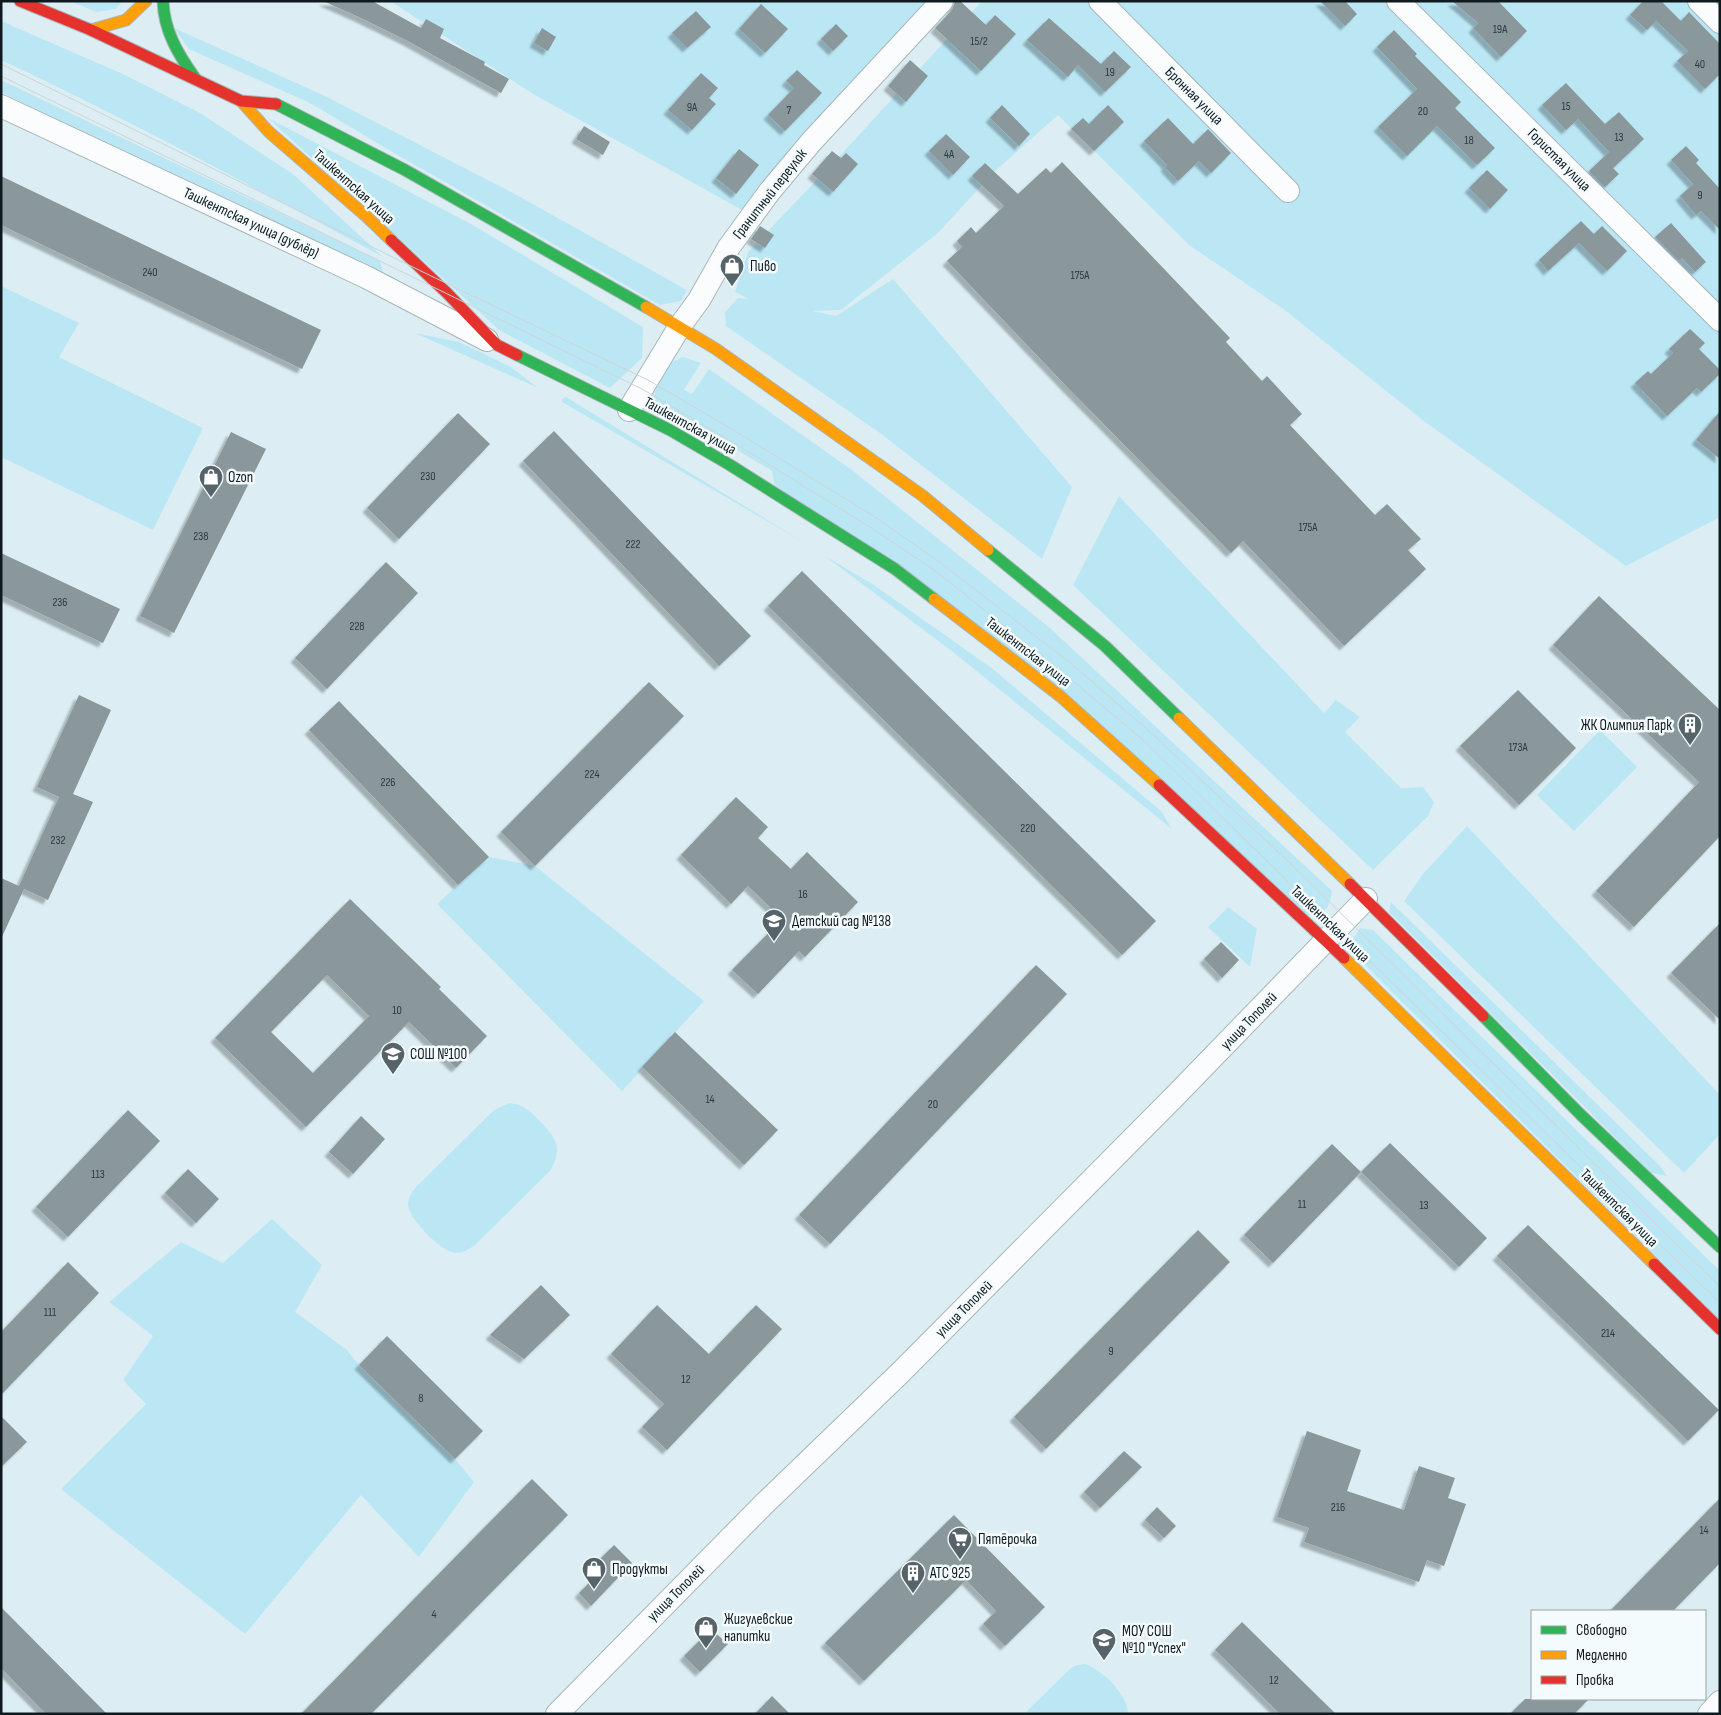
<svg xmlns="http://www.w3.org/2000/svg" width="1721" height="1715" font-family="'Sofia Sans Condensed',sans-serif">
  <defs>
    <filter id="shadow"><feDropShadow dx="-4.5" dy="4.5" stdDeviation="1" flood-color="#0004"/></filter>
  </defs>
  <rect width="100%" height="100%" fill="#dceef4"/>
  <g fill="#bbe7f5">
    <path d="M70 1H122L116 9 96 12Z"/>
    <path d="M390 1H938L744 211 533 94Z"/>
    <path d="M985 1H1720V517L1626 566 1425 422 1286 311 1189 245 1058 115 995 171 938 233 841 310 813 311 836 316 893 279 1072 487 1042 559 880 433 726 326 725 312 738 298 749 299 735 292 748 252 848 147 980 3Z"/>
    <path d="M1 21 123 74 200 113 293 174 383 257C257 189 131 121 1 60Z"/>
    <path d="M174 28 323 95 513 193 687 290 681 301 660 305 394 153 310 103 189 49Z"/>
    <path d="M1 80 380 261 383 272 119 151 1 92Z"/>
    <path d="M268 118 473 225 643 327 642 358 610 388 499 330Z"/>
    <path d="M1 286 79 323 59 357 203 428 153 530 1 457Z"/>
    <path d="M415 333 459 342 511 367 538 388Z"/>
    <path d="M683 357 701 363 684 390 692 394 709 369 852 470 1050 628 1332 891C1329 915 1321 913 1300 916L1123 745 774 484 772 471 687 420 664 422 649 406 657 386 656 385 668 364Z"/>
    <path d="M566 397 805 543 562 402V399Z"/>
    <path d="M1119 496 1324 713 1336 700 1360 717 1345 732 1401 788 1423 787 1434 802 1428 816 1373 870 1073 585Z"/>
    <path d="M825 556 874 585 993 669 1161 811 1172 829 953 652Z"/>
    <path d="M1600 730 1637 767 1574 831 1537 795Z"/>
    <path d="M1467 826 1720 1095V1134L1684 1173 1404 901 1423 874Z"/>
    <path d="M489 857 535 866 704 1001 622 1091 437 904Z"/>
    <path d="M1391 902 1660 1166 1667 1176 1651 1173 1389 912Z"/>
    <path d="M1228 907 1257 929 1250 967 1208 927Z"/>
    <path d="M1360 928 1373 930 1720 1271V1320L1348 948Z"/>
    <path d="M510 1103C513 1104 518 1104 521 1106 530 1109 554 1134 556 1143 559 1153 555 1161 551 1170L474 1246C468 1249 463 1253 456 1253 442 1253 409 1219 408 1205 408 1198 412 1192 416 1187L493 1111 500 1107Z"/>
    <path d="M272 1219 322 1265 295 1312 347 1350 359 1365 455 1459 474 1482 419 1557 361 1495 245 1634 61 1489 146 1404 123 1380 153 1336 109 1302 181 1242 223 1263Z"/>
    <path d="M1085 1664C1103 1670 1128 1695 1128 1714H1024L1071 1668 1077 1665Z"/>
  </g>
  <g fill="#8a989c" fill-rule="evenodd" filter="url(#shadow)">
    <path d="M323 1H372L421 28 426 19 444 29 440 38 485 62 484 65 509 79 501 93 406 40 361 18Z"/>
    <path d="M955 1H960L986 25 995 15 1016 34 981 71 935 28 952 10Z"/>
    <path d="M1320 1H1345L1357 14 1345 26Z"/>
    <path d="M1452 1H1498L1527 31 1501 57 1473 28 1478 23Z"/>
    <path d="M1643 1H1661L1681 21 1689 12 1720 44V74L1705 89 1677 61 1688 51 1656 21 1647 30 1630 15Z"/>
    <path d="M761 4 788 29 765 53 739 29Z"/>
    <path d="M696 11 711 27 687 48 672 33Z"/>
    <path d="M1049 18 1101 64 1114 51 1131 67 1105 92 1078 65 1068 77 1027 40Z"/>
    <path d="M836 24 848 36 833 51 821 39Z"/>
    <path d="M542 28 556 37 548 51 534 43Z"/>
    <path d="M1394 30 1417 54 1415 56 1461 102 1455 108 1495 148 1477 165 1437 126 1407 156 1378 127 1417 89 1377 47Z"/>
    <path d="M910 60 928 76 906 102 888 86Z"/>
    <path d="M797 70 822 93 785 131 768 115 794 88 786 81Z"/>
    <path d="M701 73 718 88 709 98 716 104 692 130 668 110Z"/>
    <path d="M1566 83 1605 124 1619 112 1644 139 1613 168 1619 174 1605 187 1589 171 1609 152 1578 119 1566 130 1542 105Z"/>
    <path d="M1002 105 1030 134 1019 146 990 118Z"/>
    <path d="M1108 105 1124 122 1094 151 1071 129 1083 118 1089 124Z"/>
    <path d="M1168 118 1193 144 1208 129 1231 153 1211 173 1199 161 1178 181 1165 167 1167 165 1144 141Z"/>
    <path d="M584 126 610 142 603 155 576 139Z"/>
    <path d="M946 134 970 157 953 175 929 151Z"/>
    <path d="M1686 146 1699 160 1696 163 1720 189V230L1701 211 1696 215 1680 196 1693 184 1671 160Z"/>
    <path d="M739 149 759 165 736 194 716 178Z"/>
    <path d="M832 151 841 158 846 153 858 164 833 192 812 174Z"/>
    <path d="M1062 162 1230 338 1226 342 1262 381 1267 376 1302 414 1290 425 1375 515 1387 504 1421 539 1408 550 1426 569 1344 646 1243 541 1231 553 1069 389 947 261 962 247 957 241 971 227 976 233 1004 206 972 176 985 163 1018 194 1046 168 1051 173Z"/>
    <path d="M1487 170 1508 190 1490 209 1469 188Z"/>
    <path d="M1 176 321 330 302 369 1 225Z"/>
    <path d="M1581 221 1594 234 1602 226 1627 251 1607 271 1579 243 1548 271 1539 260Z"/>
    <path d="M1671 223 1706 262 1695 272 1682 258 1679 261 1655 237Z"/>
    <path d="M760 226 774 235 765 248 751 239Z"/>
    <path d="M1690 329 1705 343 1699 349 1720 370V374L1701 392 1697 388 1667 416 1635 383 1648 371 1651 374 1673 353 1669 349Z"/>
    <path d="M1720 411V459L1696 440Z"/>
    <path d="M458 413 490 444 399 539 367 508Z"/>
    <path d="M554 431 751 636 719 666 523 461Z"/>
    <path d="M231 432 266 449 174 633 140 616Z"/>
    <path d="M1 553 120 609 103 643 1 595Z"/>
    <path d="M386 562 418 593 327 689 295 658Z"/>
    <path d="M802 571 1156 921 1122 955 768 606Z"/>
    <path d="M1599 596 1720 710V836L1634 927 1596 891 1699 782 1553 645Z"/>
    <path d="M649 682 684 716 535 866 501 832Z"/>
    <path d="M1518 690 1576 748 1519 805 1460 746Z"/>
    <path d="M79 695 111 710 73 794 93 802 48 900 24 889 1 939V878L19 886 59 797 37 787Z"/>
    <path d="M339 701 489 857 458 885 309 730Z"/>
    <path d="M736 797 768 827 758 838 791 869 807 852 858 902 805 957 799 951 758 994 732 970 782 919 748 886 731 904 681 855Z"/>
    <path d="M350 899 441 987 439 989 487 1036 456 1068 409 1022 306 1127 215 1038ZM327 975 369 1016 313 1073 271 1032Z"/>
    <path d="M1720 923V1020L1671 973Z"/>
    <path d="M1221 942 1239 960 1222 978 1204 959Z"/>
    <path d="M1036 965 1067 994 830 1244 799 1215Z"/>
    <path d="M675 1032 778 1130 744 1165 642 1067Z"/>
    <path d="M128 1110 160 1141 68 1237 36 1207Z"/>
    <path d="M361 1116 385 1139 353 1174 329 1152Z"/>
    <path d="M1390 1143 1487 1238 1459 1267 1361 1172 1273 1263 1244 1235 1332 1144 1361 1172Z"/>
    <path d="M188 1169 219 1199 196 1223 165 1193Z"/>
    <path d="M1528 1225 1719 1410 1688 1441 1497 1256Z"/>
    <path d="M1198 1230 1230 1262 1046 1449 1014 1417Z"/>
    <path d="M68 1262 99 1293 1 1395V1332Z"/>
    <path d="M541 1285 570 1315 524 1359 490 1335Z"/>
    <path d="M657 1305 709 1354 756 1305 782 1329 667 1450 642 1427 664 1404 611 1354Z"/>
    <path d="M387 1336 483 1431 455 1459 359 1365Z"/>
    <path d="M1 1416 27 1442 1 1467Z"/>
    <path d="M1307 1431 1361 1450 1347 1491 1404 1510 1419 1466 1455 1478 1448 1498 1466 1504 1444 1566 1427 1560 1419 1582 1304 1542 1309 1528 1277 1517Z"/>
    <path d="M1124 1451 1142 1467 1100 1508 1084 1492Z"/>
    <path d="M532 1479 568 1515 371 1714H301Z"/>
    <path d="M1720 1498V1563L1673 1611H1610Z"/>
    <path d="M1157 1507 1176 1526 1164 1538 1145 1520Z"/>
    <path d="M954 1515 1045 1607 1005 1646 983 1624 996 1611 966 1580 864 1681 825 1643Z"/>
    <path d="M614 1545 632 1563 591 1606 579 1593 600 1572 593 1566Z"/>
    <path d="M1 1607 107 1714H46L1 1668Z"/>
    <path d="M1242 1622 1336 1714H1280L1215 1650Z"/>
    <path d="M711 1629 728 1644 700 1672 684 1656Z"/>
    <path d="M772 1696 790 1714H755Z"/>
    <path d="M1525 1699H1589L1574 1714H1510Z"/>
  </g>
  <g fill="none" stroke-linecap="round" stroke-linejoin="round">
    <defs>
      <g id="street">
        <path d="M1100 1 1288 191"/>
        <path d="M1398 1 1720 320"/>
        <path d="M1699 1 1720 22"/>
        <path d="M1 106 366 277 487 340"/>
        <path d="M629 410 680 326 699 300 729 247 770 191 812 141 942 1"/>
        <path d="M557 1714 764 1504 900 1373 1176 1095 1366 899"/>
        <path d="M1709 1714 1720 1702"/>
      </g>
      <g id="fast">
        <path d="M163 1C164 31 178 54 195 78"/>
        <path d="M276 104 405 170 646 307"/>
        <path d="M517 355 670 430 730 465 895 569 934 599"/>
        <path d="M988 550 1105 646 1179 718"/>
        <path d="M1483 1016 1581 1115 1720 1247"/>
      </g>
      <g id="slow">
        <path d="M91 30 126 20 146 1"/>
        <path d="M241 101 269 132 366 216 391 240"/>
        <path d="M646 307 716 349 923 496 988 550"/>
        <path d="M934 599 1060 696 1159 785"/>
        <path d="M1179 718 1350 884"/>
        <path d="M1344 958 1654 1264"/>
      </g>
      <g id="jam">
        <path d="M20 1 91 30 241 101 276 104"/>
        <path d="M391 240 447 293 497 345 517 355"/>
        <path d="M1159 785 1344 958"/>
        <path d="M1350 884 1483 1016"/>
        <path d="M1654 1264 1720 1329"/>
      </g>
    </defs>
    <use href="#street" stroke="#a8b6bb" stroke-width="24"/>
    <use href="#fast" stroke="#a8b6bb" stroke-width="13"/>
    <use href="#slow" stroke="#a8b6bb" stroke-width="13"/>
    <use href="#jam" stroke="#a8b6bb" stroke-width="13"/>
    <use href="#street" stroke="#fafcfd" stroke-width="22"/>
    <use href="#fast" stroke="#30b455" stroke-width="11"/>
    <use href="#slow" stroke="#ff9f0a" stroke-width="11"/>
    <use href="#jam" stroke="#e5322d" stroke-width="11"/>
    <g stroke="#ced4d5" stroke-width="1">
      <path d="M1 64 425 273 648 380 735 431 875 517 938 561 1068 661 1149 731 1294 867 1720 1287"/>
      <path d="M1 76 642 389 729 440 870 527 934 570 1061 671 1143 740 1720 1303"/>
    </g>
  </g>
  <defs>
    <symbol id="shop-pin" viewBox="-11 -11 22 30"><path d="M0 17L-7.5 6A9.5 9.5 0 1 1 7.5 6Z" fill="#566469" stroke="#f4fbfd"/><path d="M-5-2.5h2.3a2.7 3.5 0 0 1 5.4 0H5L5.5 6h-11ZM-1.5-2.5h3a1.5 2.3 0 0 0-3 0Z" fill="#fff"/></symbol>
    <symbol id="building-pin" viewBox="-11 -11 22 30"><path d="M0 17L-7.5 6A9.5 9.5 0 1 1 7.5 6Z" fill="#566469" stroke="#f4fbfd"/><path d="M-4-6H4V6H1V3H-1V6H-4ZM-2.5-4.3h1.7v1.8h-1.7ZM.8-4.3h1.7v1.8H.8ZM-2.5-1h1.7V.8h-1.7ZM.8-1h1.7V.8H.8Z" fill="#fff"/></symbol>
    <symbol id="school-pin" viewBox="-11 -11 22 30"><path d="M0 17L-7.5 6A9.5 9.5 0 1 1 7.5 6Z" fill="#566469" stroke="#f4fbfd"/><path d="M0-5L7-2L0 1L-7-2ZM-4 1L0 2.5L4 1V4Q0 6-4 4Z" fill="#fff"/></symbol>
    <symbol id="supermarket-pin" viewBox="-11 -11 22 30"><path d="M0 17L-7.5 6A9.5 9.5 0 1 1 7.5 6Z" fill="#566469" stroke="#f4fbfd"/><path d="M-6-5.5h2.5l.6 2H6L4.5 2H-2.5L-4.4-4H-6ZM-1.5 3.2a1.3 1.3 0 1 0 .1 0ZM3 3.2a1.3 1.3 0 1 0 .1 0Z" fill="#fff"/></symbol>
  </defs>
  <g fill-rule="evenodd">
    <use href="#shop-pin" x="718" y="252" width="28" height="38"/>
    <use href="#shop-pin" x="197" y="463" width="28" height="38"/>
    <use href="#building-pin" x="1676" y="711" width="28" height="38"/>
    <use href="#school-pin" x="760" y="907" width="28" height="38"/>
    <use href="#school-pin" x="379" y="1040" width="28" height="38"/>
    <use href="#supermarket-pin" x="946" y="1525" width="28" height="38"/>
    <use href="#shop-pin" x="580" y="1555" width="28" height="38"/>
    <use href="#building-pin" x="899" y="1559" width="28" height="38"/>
    <use href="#shop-pin" x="692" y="1614" width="28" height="38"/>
    <use href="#school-pin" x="1090" y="1626" width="28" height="38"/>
  </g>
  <g text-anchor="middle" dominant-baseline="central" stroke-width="5" stroke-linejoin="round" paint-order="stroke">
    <g font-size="12" fill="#2d3a3e">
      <text x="1500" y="29">19А</text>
      <text x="979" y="41">15/2</text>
      <text x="1700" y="64">40</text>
      <text x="1110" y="72">19</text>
      <text x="1566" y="106">15</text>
      <text x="692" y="107">9А</text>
      <text x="789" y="110">7</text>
      <text x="1423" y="111">20</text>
      <text x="1619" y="137">13</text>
      <text x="1469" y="140">18</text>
      <text x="949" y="154">4А</text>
      <text x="1700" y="195">9</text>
      <text x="150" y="272">240</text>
      <text x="1080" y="275">175А</text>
      <text x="428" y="476">230</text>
      <text x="1308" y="527">175А</text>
      <text x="201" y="536">238</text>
      <text x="633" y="544">222</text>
      <text x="60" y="602">236</text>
      <text x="357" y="626">228</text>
      <text x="1518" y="747">173А</text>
      <text x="592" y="774">224</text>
      <text x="388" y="782">226</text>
      <text x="1028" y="828">220</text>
      <text x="58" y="840">232</text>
      <text x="803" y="894">16</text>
      <text x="397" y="1010">10</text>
      <text x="710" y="1099">14</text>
      <text x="933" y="1104">20</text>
      <text x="98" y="1174">113</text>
      <text x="1302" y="1204">11</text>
      <text x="1424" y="1205">13</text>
      <text x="50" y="1312">111</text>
      <text x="1608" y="1333">214</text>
      <text x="1111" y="1351">9</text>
      <text x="686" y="1379">12</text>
      <text x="421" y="1398">8</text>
      <text x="1338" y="1507">216</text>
      <text x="1704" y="1530">14</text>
      <text x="434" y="1614">4</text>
      <text x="1274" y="1680">12</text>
    </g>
    <g font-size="15" fill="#0e1a1e" stroke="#f4fbfd">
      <text transform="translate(1194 96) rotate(45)">Бронная улица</text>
      <text transform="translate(1559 160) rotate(45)">Гористая улица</text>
      <text transform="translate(354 187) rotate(42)">Ташкентская улица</text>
      <text transform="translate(770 194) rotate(-52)">Гранитный переулок</text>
      <text transform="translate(251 223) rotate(25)">Ташкентская улица (дублёр)</text>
      <text transform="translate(690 426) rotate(29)">Ташкентская улица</text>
      <text transform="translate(1028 652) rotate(38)">Ташкентская улица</text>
      <text transform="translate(1330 924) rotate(44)">Ташкентская улица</text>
      <text transform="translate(1249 1021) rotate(-46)">улица Тополей</text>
      <text transform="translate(1619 1208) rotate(45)">Ташкентская улица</text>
      <text transform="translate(964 1309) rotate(-45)">улица Тополей</text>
      <text transform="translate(676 1593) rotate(-45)">улица Тополей</text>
    </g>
    <g font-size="15" fill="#0e1a1e" stroke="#f4fbfd" text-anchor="start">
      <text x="750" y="266">Пиво</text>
      <text x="228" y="477">Ozon</text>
      <text x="1672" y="725" text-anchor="end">ЖК Олимпия Парк</text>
      <text x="792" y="921">Детский сад №138</text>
      <text x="410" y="1054">СОШ №100</text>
      <text x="978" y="1539">Пятёрочка</text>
      <text x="612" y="1569">Продукты</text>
      <text x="930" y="1573">АТС 925</text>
      <text x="724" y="1619">Жигулевские<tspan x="724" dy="17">напитки</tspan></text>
      <text x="1122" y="1631">МОУ СОШ<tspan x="1122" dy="17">№10 "Успех"</tspan></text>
    </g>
  </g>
  <rect width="1721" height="1715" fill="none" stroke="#0e1a1e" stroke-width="5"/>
  <rect x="1531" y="1610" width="175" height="90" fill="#f4fbfd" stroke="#98a1a4"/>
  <rect x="1541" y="1626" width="25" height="8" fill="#30b455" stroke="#98a1a4"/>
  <text x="1576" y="1635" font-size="15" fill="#0e1a1e">Свободно</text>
  <rect x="1541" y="1651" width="25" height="8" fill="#ff9f0a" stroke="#98a1a4"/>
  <text x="1576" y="1660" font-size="15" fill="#0e1a1e">Медленно</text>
  <rect x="1541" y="1676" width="25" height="8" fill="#e5322d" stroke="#98a1a4"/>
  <text x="1576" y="1685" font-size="15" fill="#0e1a1e">Пробка</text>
</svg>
